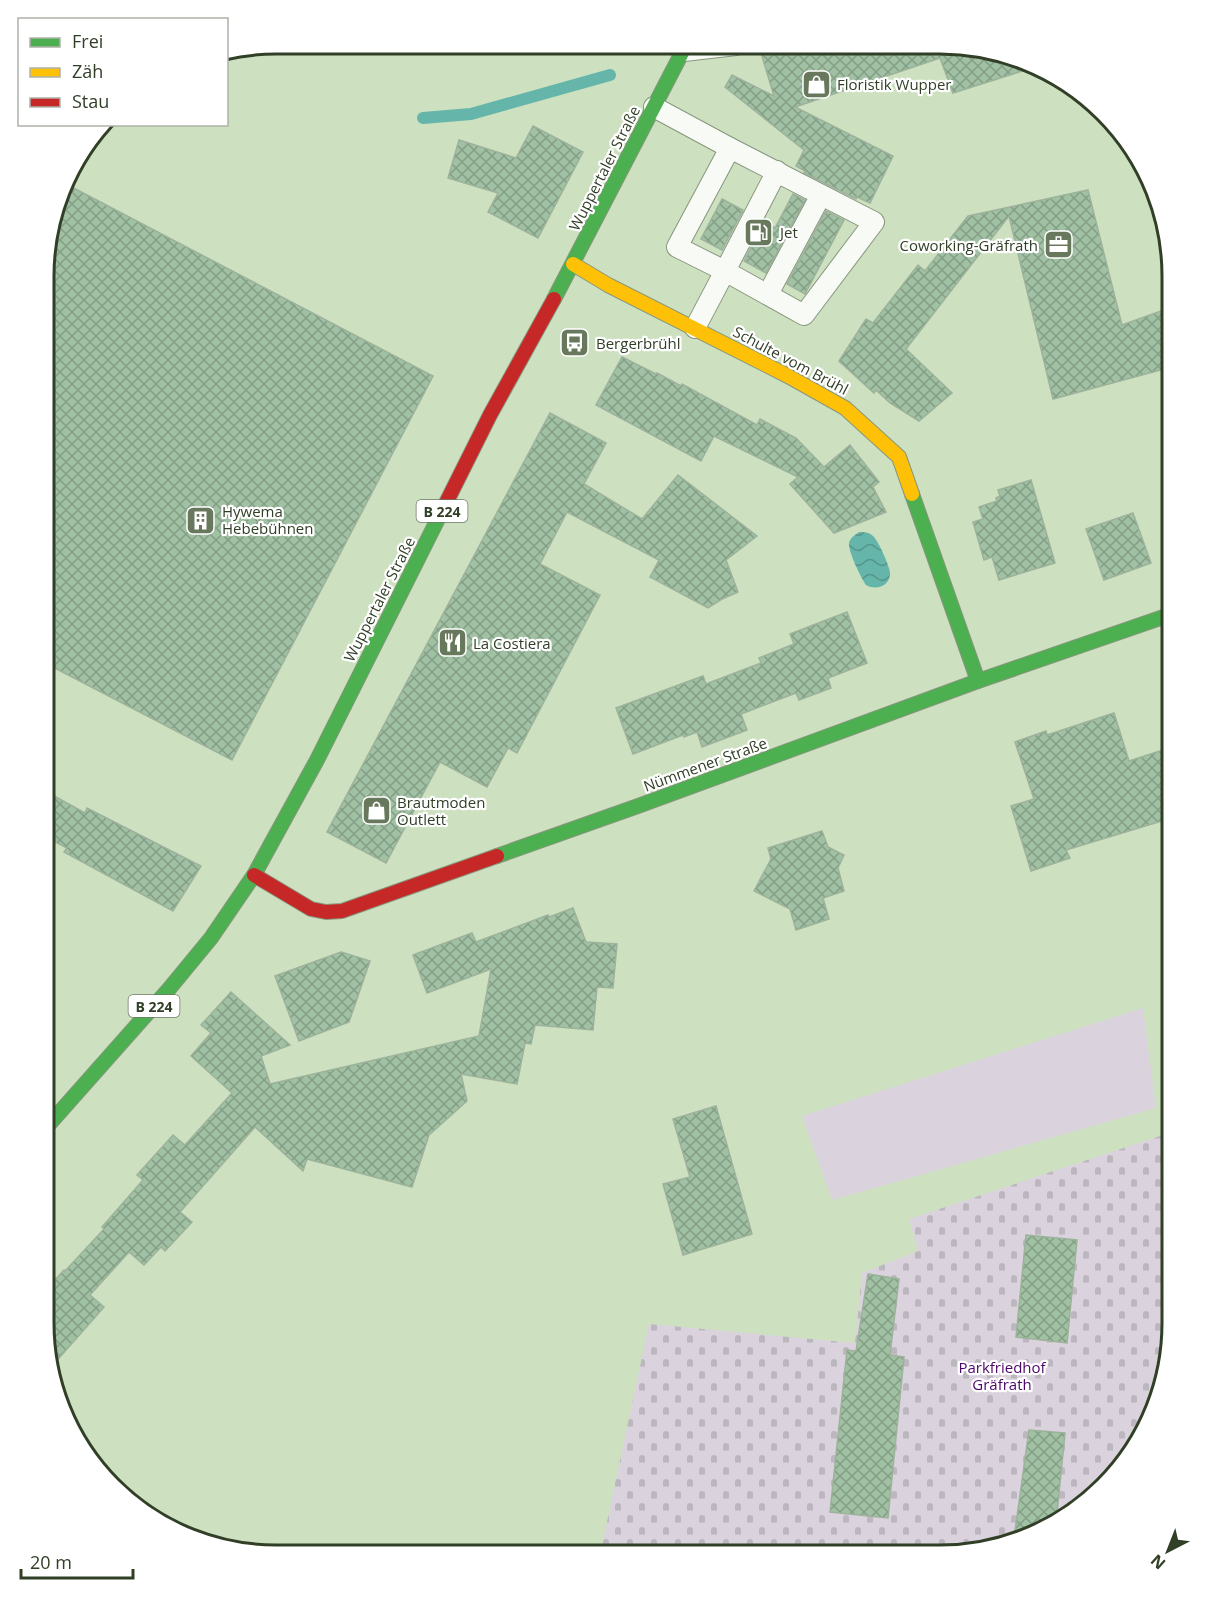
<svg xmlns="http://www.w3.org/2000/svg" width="1216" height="1599" font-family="'Open Sans',sans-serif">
  <defs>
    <pattern id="cemetery-stones" width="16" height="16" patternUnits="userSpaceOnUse" patternTransform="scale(1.5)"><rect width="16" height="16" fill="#dad3dd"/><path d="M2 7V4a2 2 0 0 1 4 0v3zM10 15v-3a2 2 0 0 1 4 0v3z" fill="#bcb6be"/></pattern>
    <pattern id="water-waves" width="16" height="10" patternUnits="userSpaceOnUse" patternTransform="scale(1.5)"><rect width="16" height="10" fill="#65b5aa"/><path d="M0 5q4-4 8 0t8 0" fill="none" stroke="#54958a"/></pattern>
    <pattern id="building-cross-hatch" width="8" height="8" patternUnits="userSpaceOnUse" patternTransform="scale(1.5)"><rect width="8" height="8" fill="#a0c1a3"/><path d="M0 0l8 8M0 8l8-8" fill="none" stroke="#839e85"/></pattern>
  </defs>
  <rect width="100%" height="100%" fill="#cde1c0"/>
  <path fill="#dad3dd" d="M1143 1008 1156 1108 832 1200 802 1116Z"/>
  <path fill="url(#cemetery-stones)" d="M1172 1132V1339L1160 1398 1133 1453 1094 1498 1043 1531 941 1555H600L649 1324 855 1343 862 1273 918 1251 909 1219Z"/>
  <path fill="url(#water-waves)" d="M859 532C864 532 869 532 873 536 878 540 889 565 890 572 891 586 876 591 866 585 861 578 848 551 849 543 850 538 855 535 859 532Z"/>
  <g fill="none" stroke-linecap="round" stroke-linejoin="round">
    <path stroke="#65b5aa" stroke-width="12" d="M423 118 471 114 610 75"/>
  </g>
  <g fill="url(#building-cross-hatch)" stroke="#9db29b" stroke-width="1.5">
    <path d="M788 45H815L818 52 843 45 971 46 1029 61 1038 66 953 93 940 58 795 107 893 156 870 203 857 197 856 199 804 173 805 171 796 166 804 150 725 87 732 75 774 96 761 53Z"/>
    <path d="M533 126 583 152 538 238 488 212 498 193 448 178 459 140 516 158Z"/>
    <path d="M66 184 433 376 232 760 45 663 46 245Z"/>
    <path d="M1088 190 1122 325 1172 307V367L1053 399 1009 216 906 349 952 393 919 421 890 403 876 390 874 393 839 361 866 319 873 323 918 265 925 271 968 216Z"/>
    <path d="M793 194 805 200 766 273 744 261 764 222 775 228Z"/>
    <path d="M722 199 743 210 722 250 701 239Z"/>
    <path d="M826 211 844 220 805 294 787 284Z"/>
    <path d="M622 357 656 374 657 373 681 386 682 384 757 425 760 419 796 438 824 467 850 445 879 482 873 487 886 512 834 533 790 484 798 477 714 436 701 461 596 405Z"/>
    <path d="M550 413 606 443 584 484 642 519 678 475 757 536 726 560 738 592 722 599 708 608 650 577 659 560 567 512 540 564 600 595 517 753 508 748 487 787 440 762 386 863 327 832Z"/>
    <path d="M1031 480 1055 563 999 580 992 557 984 560 973 522 983 519 979 507 997 501 996 498 1000 496 998 490Z"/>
    <path d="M1133 513 1151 563 1104 580 1086 529Z"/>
    <path d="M847 612 867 663 828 678 831 688 799 700 796 693 741 714 747 730 702 747 697 732 684 737 683 735 633 754 616 708 703 676 706 684 761 663 759 658 794 644 790 634Z"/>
    <path d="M1114 713 1129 761 1172 747V818L1066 850 1070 858 1031 871 1011 806 1034 799 1015 742 1046 731 1047 735Z"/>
    <path d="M45 791 85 813 87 808 201 866 173 911 64 852 67 848 44 836Z"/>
    <path d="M822 831 828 847 844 855 838 868 844 891 823 898 829 919 796 930 790 909 754 891 771 859 768 848Z"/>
    <path d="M573 908 586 942 617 944 613 988 597 987 593 1030 535 1025 531 1044 525 1043 517 1084 461 1074 467 1101 429 1135 412 1187 307 1159 303 1171 255 1127 180 1212 192 1222 165 1251 161 1247 144 1265 129 1252 90 1295 104 1307 53 1365 44 1324V1292L64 1270 65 1271 104 1229 102 1227 143 1180 137 1175 173 1135 185 1145 232 1093 191 1056 211 1033 201 1025 231 992 290 1045 261 1056 270 1084 479 1036 491 969 427 993 413 955 472 933 476 942 548 915 549 917Z"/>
    <path d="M341 952 370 961 349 1022 299 1041 275 976Z"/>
    <path d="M716 1106 752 1234 683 1255 663 1184 690 1177 673 1119Z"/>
    <path d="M1026 1235 1077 1240 1067 1343 1016 1337Z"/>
    <path d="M868 1274 899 1279 890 1355 904 1357 888 1518 830 1512 847 1350 856 1351Z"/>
    <path d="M1029 1430 1065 1433 1056 1523 1043 1531 1014 1538Z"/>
  </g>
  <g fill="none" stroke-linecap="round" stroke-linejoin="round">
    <defs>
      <g id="lane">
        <path d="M684 51 736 45"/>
        <path d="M654 107 730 148 874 222 804 315 725 271 695 328"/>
        <path d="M730 148 677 247 725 271 777 171"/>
        <path d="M768 294 821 195"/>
      </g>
      <g id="fast">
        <path d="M554 299 686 45"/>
        <path d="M912 494 978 681"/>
        <path d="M497 856 638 806 978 681 1172 614"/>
        <path d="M44 1130 169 989 211 938 254 875 317 760 445 505"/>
      </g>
      <path id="slow" d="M573 264 608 285 788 376 845 408 899 457 912 494"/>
      <g id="jam">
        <path d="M445 505 490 415 554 299"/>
        <path d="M254 875 311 909 326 912 342 911 497 856"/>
      </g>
    </defs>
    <use href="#lane" stroke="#87967d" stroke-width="22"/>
    <use href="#fast" stroke="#87967d" stroke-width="16"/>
    <use href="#slow" stroke="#87967d" stroke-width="16"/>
    <use href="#jam" stroke="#87967d" stroke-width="16"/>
    <use href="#lane" stroke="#f8faf6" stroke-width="20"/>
    <use href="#fast" stroke="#4caf50" stroke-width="14"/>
    <use href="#slow" stroke="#ffc107" stroke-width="14"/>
    <use href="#jam" stroke="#c62828" stroke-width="14"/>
  </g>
  <defs>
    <symbol id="shop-square" viewBox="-11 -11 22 22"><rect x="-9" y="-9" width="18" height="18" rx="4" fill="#68785d" stroke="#fff"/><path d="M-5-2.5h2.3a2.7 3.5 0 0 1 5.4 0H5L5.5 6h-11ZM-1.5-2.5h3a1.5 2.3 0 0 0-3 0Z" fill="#fff"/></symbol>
    <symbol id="fuel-square" viewBox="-11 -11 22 22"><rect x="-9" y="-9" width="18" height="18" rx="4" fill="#68785d" stroke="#fff"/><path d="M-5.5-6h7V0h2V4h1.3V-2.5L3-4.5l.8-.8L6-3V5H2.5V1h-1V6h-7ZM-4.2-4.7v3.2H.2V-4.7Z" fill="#fff"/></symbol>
    <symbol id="office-square" viewBox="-11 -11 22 22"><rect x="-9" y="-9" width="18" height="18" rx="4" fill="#68785d" stroke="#fff"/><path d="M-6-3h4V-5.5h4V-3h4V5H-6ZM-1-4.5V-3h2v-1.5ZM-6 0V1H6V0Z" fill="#fff"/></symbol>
    <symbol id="bus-square" viewBox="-11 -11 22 22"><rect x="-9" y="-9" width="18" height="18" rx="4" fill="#68785d" stroke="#fff"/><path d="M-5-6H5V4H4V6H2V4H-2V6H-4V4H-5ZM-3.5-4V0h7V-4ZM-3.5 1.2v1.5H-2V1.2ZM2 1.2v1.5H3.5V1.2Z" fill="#fff"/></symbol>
    <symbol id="building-square" viewBox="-11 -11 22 22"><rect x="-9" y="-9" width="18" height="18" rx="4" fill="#68785d" stroke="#fff"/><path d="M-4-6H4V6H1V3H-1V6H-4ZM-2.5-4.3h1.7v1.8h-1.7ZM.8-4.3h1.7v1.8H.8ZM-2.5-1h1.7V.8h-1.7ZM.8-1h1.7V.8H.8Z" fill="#fff"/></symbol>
    <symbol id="restaurant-square" viewBox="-11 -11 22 22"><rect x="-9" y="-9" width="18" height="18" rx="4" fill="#68785d" stroke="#fff"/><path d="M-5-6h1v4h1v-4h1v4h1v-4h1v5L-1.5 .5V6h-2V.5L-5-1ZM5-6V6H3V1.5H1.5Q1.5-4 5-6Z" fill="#fff"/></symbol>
  </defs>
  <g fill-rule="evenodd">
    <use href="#shop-square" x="800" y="68" width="33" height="33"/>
    <use href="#fuel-square" x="742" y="216" width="33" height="33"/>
    <use href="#office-square" x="1042" y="228" width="33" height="33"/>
    <use href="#bus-square" x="558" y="326" width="33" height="33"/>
    <use href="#building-square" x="184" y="504" width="33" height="33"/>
    <use href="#restaurant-square" x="436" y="626" width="33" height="33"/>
    <use href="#shop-square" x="360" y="794" width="33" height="33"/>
  </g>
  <g text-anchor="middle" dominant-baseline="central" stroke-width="4.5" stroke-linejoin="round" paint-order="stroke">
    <g fill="#fff" stroke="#6f7968" stroke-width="1.5">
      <rect x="416.5" y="500" width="51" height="22" rx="4.5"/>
      <rect x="128.5" y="995" width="51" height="22" rx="4.5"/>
    </g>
    <g font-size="14" font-weight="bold" fill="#313f27">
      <text x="442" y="511">B 224</text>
      <text x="154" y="1006">B 224</text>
    </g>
    <g font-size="15" fill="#313f27" stroke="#fff" text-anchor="start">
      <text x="837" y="84">Floristik Wupper</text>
      <text x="780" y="232">Jet</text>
      <text x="1038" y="245" text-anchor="end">Coworking-Gräfrath</text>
      <text x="596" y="343">Bergerbrühl</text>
      <text x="222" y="511">Hywema<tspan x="222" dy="17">Hebebühnen</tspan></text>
      <text x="473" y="643">La Costiera</text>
      <text x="397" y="802">Brautmoden<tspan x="397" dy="17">Outlett</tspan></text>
    </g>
    <g font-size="15" fill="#313f27" stroke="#fff">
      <text transform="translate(604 168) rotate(-63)">Wuppertaler Straße</text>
      <text transform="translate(791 360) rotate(28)">Schulte vom Brühl</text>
      <text transform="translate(379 599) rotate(-63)">Wuppertaler Straße</text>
      <text transform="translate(705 764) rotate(-20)">Nümmener Straße</text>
    </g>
    <g font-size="15" fill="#4c0766" stroke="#fff">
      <text x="1002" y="1367">Parkfriedhof<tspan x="1002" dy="17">Gräfrath</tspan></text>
    </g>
  </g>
  <path d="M0 0H1216V1599H0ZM276 54H940A222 222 0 0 1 1162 276V1323A222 222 0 0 1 940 1545H276A222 222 0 0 1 54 1323V276A222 222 0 0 1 276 54Z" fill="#fff" fill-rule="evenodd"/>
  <path fill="none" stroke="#313f27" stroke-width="3" d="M276 54H940A222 222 0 0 1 1162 276V1323A222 222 0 0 1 940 1545H276A222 222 0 0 1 54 1323V276A222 222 0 0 1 276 54Z"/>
  <rect x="18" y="18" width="210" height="108" fill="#ffffff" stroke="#adb2a9" stroke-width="1.5"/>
  <rect x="30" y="38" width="30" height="9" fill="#4caf50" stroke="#adb2a9" stroke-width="1.5"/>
  <text x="72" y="48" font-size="18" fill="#313f27">Frei</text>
  <rect x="30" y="68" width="30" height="9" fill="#ffc107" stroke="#adb2a9" stroke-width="1.5"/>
  <text x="72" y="78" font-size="18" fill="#313f27">Zäh</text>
  <rect x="30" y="98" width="30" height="9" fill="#c62828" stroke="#adb2a9" stroke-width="1.5"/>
  <text x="72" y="108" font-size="18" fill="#313f27">Stau</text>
  <g transform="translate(1168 1551) rotate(222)" stroke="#ffffff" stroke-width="4.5" paint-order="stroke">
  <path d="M0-4.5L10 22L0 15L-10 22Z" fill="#313f27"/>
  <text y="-9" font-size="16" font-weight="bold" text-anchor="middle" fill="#313f27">N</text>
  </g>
  <path d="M21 1569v9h112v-9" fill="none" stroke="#313f27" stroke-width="3"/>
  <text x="30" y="1569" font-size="18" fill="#313f27" stroke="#ffffff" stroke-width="4.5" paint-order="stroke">20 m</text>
</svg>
